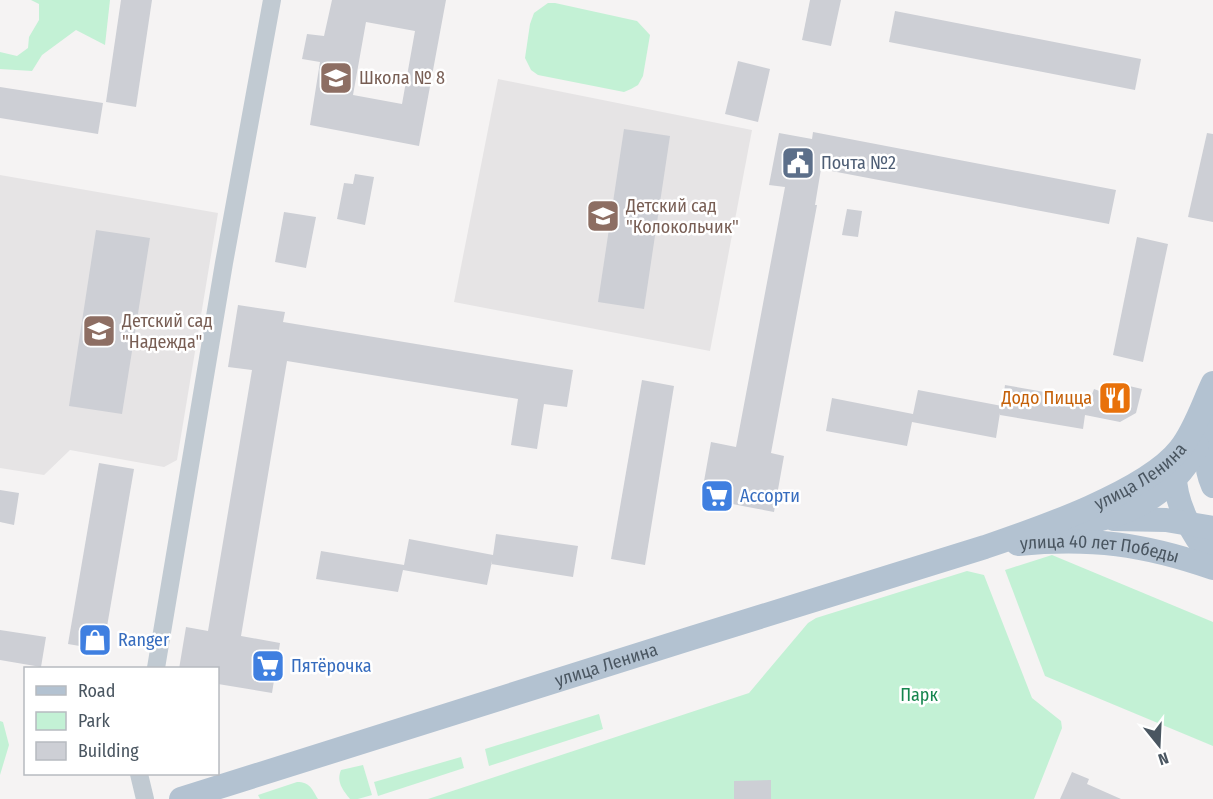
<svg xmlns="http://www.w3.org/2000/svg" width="1213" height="799" font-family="'Fira Sans Condensed',sans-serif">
  <rect width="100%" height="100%" fill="#f5f3f3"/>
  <g fill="#e6e4e5">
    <path d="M498 79 752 130 710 351 454 302Z"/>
    <path d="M0 175 218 213 177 460 164 467 70 450 44 475 0 468Z"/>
  </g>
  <g fill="#c3f1d5">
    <path d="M31 0H110L105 45 76 30 42 55 32 71 0 69V52L17 56 28 48 29 37 39 20V4Z"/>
    <path d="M548 3H555L637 21 650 35 643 76 638 85 631 89 624 92 538 75 531 70 525 58 530 24 534 13Z"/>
    <path d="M1052 555 1213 622V746L1045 676 1005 570Z"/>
    <path d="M967 571 984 575 1032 698 1061 721 1062 728 1034 799H428L749 693 808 623 816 618Z"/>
    <path d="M599 714 603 729 489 766 485 749Z"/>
    <path d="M0 721 3 722 9 745 0 775Z"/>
    <path d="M461 757 464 768 378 796 374 782Z"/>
    <path d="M363 765 372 795 358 799H350C343 790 336 782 341 770Z"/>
    <path d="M297 782C310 782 312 789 318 799H260L258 795Z"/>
  </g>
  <g fill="#cdcfd5" fill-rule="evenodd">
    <path d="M121 0H152L136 107 106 102Z"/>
    <path d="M332 0H446L419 146 310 125 320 62 302 59 307 34 324 36ZM366 22 415 31 402 104 353 95Z"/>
    <path d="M810 0H841L831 46 802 40Z"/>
    <path d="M895 11 1141 59 1135 90 889 42Z"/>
    <path d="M738 61 770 69 758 122 725 114Z"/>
    <path d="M0 87 103 103 98 134 0 118Z"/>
    <path d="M624 129 670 136 644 309 598 302Z"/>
    <path d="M813 132 1116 190 1109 224 821 169 815 205H817L771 453 784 456 774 512 701 498 711 442 736 447 785 187 769 185 779 133 812 139Z"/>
    <path d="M1207 133 1213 134V222L1188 217Z"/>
    <path d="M355 174 374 177 365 225 337 219 344 183 353 184Z"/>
    <path d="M847 209 862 211 858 237 842 235Z"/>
    <path d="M284 212 316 217 306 268 275 262Z"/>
    <path d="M96 230 150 238 122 414 69 406Z"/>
    <path d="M1137 237 1168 244 1143 362 1113 355Z"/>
    <path d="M238 305 285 312 283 322 573 370 567 407 544 404 537 449 511 445 518 399 287 361 241 636 280 643 272 693 218 684V669H179L186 627 208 631 252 370 228 367Z"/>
    <path d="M642 380 674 386 645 565 611 559Z"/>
    <path d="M1112 382 1142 389 1136 413 1120 422 1085 415 1083 429 1000 415V413L996 438 912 422 907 446 826 431 832 398 913 414 918 390 1002 406 1005 385 1090 400 1094 389 1102 392Z"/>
    <path d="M99 463 134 469 103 650 68 644Z"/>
    <path d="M0 490 19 493 14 525 0 522Z"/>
    <path d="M496 534 578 546 573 577 491 564 492 561 487 585 403 570 398 592 316 579 321 551 404 565 409 539 493 555Z"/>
    <path d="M0 630 46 637 41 667 0 660Z"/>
    <path d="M1072 772 1089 779 1087 784 1121 799H1060Z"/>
    <path d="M771 780V799H734V781Z"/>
  </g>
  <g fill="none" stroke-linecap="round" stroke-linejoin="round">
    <g stroke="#c1cad2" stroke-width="18">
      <path d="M156 668 224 263 272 0"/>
      <path d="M139 774 145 799"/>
    </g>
    <g stroke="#b3c2d1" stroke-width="24">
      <path d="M1213 405C1209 433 1201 459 1213 486"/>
      <path d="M1175 466C1172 498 1191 536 1213 558"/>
      <path d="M1114 519 1166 520 1213 528"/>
      <path d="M1068 525C1079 523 1091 522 1101 519 1139 511 1181 483 1197 446"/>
      <path id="s1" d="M1018 544C1091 537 1144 544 1213 568"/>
      <path id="s2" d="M181 799 695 637 985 547C1038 529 1146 492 1180 449 1195 430 1203 404 1213 383"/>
    </g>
  </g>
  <defs>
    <symbol id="school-square" viewBox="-11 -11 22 22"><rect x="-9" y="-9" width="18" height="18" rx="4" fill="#8d6e63" stroke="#fff"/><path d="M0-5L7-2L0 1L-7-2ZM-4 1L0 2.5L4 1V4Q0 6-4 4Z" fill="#fff"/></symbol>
    <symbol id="civic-square" viewBox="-11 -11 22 22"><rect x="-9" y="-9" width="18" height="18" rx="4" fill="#5c6f8a" stroke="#fff"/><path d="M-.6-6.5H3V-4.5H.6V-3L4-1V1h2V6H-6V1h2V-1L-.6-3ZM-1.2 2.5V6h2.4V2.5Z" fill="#fff"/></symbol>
    <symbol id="restaurant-square" viewBox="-11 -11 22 22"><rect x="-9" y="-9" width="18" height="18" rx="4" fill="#e8710a" stroke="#fff"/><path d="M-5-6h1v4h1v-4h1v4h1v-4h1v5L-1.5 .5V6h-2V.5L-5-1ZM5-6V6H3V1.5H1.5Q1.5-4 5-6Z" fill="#fff"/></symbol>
    <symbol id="supermarket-square" viewBox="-11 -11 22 22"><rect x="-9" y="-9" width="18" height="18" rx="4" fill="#3f7fe0" stroke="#fff"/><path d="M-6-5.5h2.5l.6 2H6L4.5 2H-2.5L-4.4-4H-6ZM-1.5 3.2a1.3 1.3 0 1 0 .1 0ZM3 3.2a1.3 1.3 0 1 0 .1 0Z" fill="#fff"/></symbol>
    <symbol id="shop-square" viewBox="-11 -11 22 22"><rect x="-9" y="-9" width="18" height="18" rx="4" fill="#3f7fe0" stroke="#fff"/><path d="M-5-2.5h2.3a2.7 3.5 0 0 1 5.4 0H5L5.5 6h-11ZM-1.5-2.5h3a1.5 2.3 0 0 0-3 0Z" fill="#fff"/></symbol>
  </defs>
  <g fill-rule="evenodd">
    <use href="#school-square" x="317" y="59" width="38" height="38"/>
    <use href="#civic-square" x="779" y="144" width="38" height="38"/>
    <use href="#school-square" x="584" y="197" width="38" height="38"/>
    <use href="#school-square" x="80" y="312" width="38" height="38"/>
    <use href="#restaurant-square" x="1096" y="379" width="38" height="38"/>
    <use href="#supermarket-square" x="698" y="477" width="38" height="38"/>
    <use href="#shop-square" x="76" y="621" width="38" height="38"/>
    <use href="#supermarket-square" x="249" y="647" width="38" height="38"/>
  </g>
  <g text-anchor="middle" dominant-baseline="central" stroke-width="5" stroke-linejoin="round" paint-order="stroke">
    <g font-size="18" fill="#785e54" stroke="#fff" text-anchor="start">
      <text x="359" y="78">Школа № 8</text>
      <text x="626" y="206">Детский сад<tspan x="626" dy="21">"Колокольчик"</tspan></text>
      <text x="122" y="321">Детский сад<tspan x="122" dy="21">"Надежда"</tspan></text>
    </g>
    <g font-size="18" fill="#4e5e75" stroke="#fff" text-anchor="start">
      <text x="821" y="163">Почта №2</text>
    </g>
    <g font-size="18" fill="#c56008" stroke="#fff" text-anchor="end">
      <text x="1092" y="398">Додо Пицца</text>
    </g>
    <g font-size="18" fill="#4a5661" stroke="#fff">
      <text stroke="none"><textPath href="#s2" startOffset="1014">улица Ленина</textPath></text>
      <text stroke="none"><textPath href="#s1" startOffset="82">улица 40 лет Победы</textPath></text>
      <text stroke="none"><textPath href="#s2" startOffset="446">улица Ленина</textPath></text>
    </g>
    <g font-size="18" fill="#366cbe" stroke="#fff" text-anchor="start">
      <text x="740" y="496">Ассорти</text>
      <text x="118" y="640">Ranger</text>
      <text x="291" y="666">Пятёрочка</text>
    </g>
    <g font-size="18" fill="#17864f" stroke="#fff">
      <text x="919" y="695">Парк</text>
    </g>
  </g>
  <rect x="24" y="667" width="195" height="108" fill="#ffffff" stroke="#b7bbc0" stroke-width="1.5"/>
  <rect x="36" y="686" width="30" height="9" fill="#b3c2d1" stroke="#b7bbc0" stroke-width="1.5"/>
  <text x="78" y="697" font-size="18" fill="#4a5661">Road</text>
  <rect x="36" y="712" width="30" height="18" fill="#c3f1d5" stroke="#b7bbc0" stroke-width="1.5"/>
  <text x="78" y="727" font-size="18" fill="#4a5661">Park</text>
  <rect x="36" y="742" width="30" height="18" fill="#cdcfd5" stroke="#b7bbc0" stroke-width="1.5"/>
  <text x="78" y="757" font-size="18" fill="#4a5661">Building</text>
  <g transform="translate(1159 745) rotate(162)" stroke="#ffffff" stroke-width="4.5" paint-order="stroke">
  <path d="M0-4.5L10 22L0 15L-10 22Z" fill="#4a5661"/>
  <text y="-9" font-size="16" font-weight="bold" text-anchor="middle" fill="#4a5661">N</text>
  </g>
</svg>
